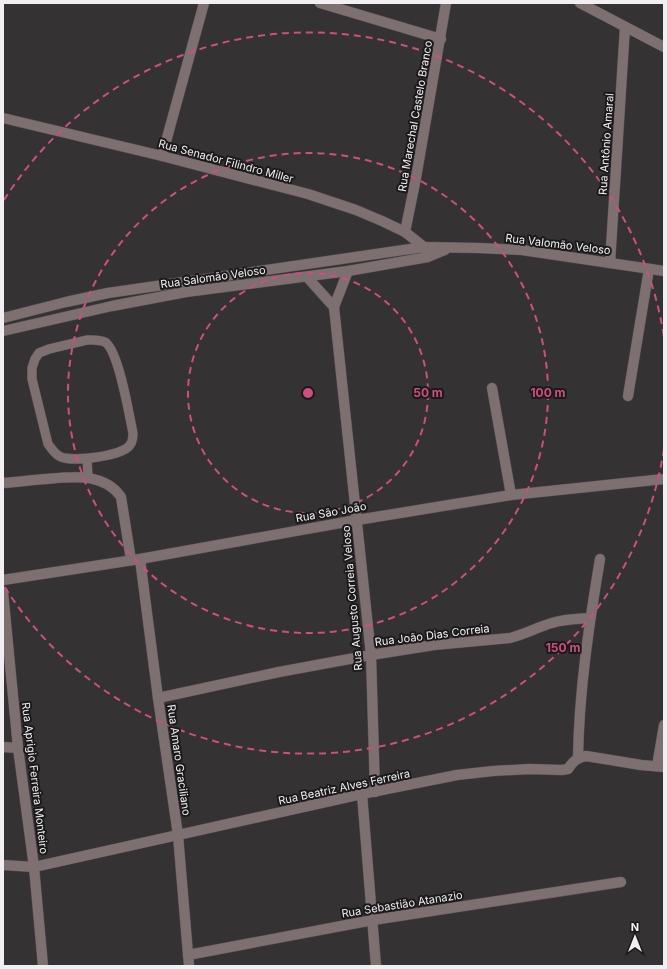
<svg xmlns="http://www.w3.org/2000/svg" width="667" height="969" font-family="Inter,sans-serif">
  <rect width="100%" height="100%" fill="#353234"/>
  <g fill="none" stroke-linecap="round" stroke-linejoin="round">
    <defs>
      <g id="service">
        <path d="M87 340C92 340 99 339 105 342 119 351 129 415 133 433 133 437 133 441 130 445 123 456 74 462 61 457 55 455 52 449 48 444L32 379V368L35 359 39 353 49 349Z"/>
        <path d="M87 459 88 477"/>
      </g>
      <g id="minor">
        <path d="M320 3 441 39"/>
        <path d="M580 3 664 47"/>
        <path d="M162 156 204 3"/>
        <path d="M405 232 416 178 446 3"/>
        <path d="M610 263 625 27"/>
        <path d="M348 271 334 307 371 655 375 792"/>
        <path d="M307 277 334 307"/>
        <path d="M492 388 511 495"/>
        <path d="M628 396 649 269"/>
        <path d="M3 483C17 482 32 480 46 479 72 477 104 472 121 497L131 560"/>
        <path d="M140 559 158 698 178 835 189 966"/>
        <path d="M3 580 140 559 357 520 455 504 511 495 664 479"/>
        <path d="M3 592 18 748 34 867 43 966"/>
        <path d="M158 698 279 672 371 655 434 645 510 638C525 634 538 627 552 623 564 619 577 619 590 618"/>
        <path d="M3 747 18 748"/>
        <path d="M578 758C579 691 589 625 600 559"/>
        <path d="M657 766 664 725"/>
        <path d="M362 794 376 966"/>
        <path d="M3 865 34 867 362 794 457 775 493 771 530 769 562 770 568 769C573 761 577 758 586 756L641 765 664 767"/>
        <path d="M188 955 373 920 621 882"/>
      </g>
      <g id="tertiary">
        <path d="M3 118 162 156 308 194 356 210 382 221 405 232 424 247 425 250"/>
        <path d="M3 318 66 302 108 293 424 247 479 248 522 250 664 271"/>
        <path d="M3 331 112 306 186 292 348 271 428 257 445 250"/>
      </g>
    </defs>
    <use href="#service" stroke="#535052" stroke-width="10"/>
    <use href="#minor" stroke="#535052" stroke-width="11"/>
    <use href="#tertiary" stroke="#535052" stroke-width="11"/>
    <use href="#service" stroke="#7e6f71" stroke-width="9"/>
    <use href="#minor" stroke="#7e6f71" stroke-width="10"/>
    <use href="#tertiary" stroke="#7e6f71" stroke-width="10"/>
  </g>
  <g fill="none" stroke="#ce4e80" stroke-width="2" stroke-dasharray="7 5">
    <circle cx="308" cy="393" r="120"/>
    <circle cx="308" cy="393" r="240"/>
    <path d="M664 449A360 360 0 0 1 4 586M4 200A360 360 0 0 1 664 337"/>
  </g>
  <g text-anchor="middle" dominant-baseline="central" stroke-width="4" stroke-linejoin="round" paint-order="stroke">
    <g font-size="11" fill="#f1eff1" stroke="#1b1a1b">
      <text transform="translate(415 116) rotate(-80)">Rua Marechal Castelo Branco</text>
      <text transform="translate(606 144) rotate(-86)">Rua Antônio Amaral</text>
      <text transform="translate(226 161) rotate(15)">Rua Senador Filindro Miller</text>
      <text transform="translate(558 244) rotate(7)">Rua Valomão Veloso</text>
      <text transform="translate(213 277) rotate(-8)">Rua Salomão Veloso</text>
      <text transform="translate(331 512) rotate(-10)">Rua São João</text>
      <text transform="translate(352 598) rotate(-95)">Rua Augusto Correia Veloso</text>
      <text transform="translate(432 635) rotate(-7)">Rua João Dias Correia</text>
      <text transform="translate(179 760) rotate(82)">Rua Amaro Graciliano</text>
      <text transform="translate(35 778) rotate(83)">Rua Aprigio Ferreira Monteiro</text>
      <text transform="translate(344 787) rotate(-12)">Rua Beatriz Alves Ferreira</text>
      <text transform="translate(402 904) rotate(-9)">Rua Sebastião Atanazio</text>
    </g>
  </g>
  <circle cx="308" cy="393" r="6" fill="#ce4e80" stroke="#1b1a1b" stroke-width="2"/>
  <g font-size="12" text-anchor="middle" font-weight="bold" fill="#ce4e80" stroke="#1b1a1b" stroke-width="4" stroke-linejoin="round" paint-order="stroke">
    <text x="428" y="397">50 m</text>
    <text x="548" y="397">100 m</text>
    <text x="563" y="652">150 m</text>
  </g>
  <rect width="667" height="969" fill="none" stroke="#f1eff1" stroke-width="8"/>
  <g transform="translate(635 937)" stroke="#1b1a1b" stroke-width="3" paint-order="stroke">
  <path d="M0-3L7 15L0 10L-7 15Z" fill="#f1eff1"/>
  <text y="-6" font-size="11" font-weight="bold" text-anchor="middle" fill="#f1eff1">N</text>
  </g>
</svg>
